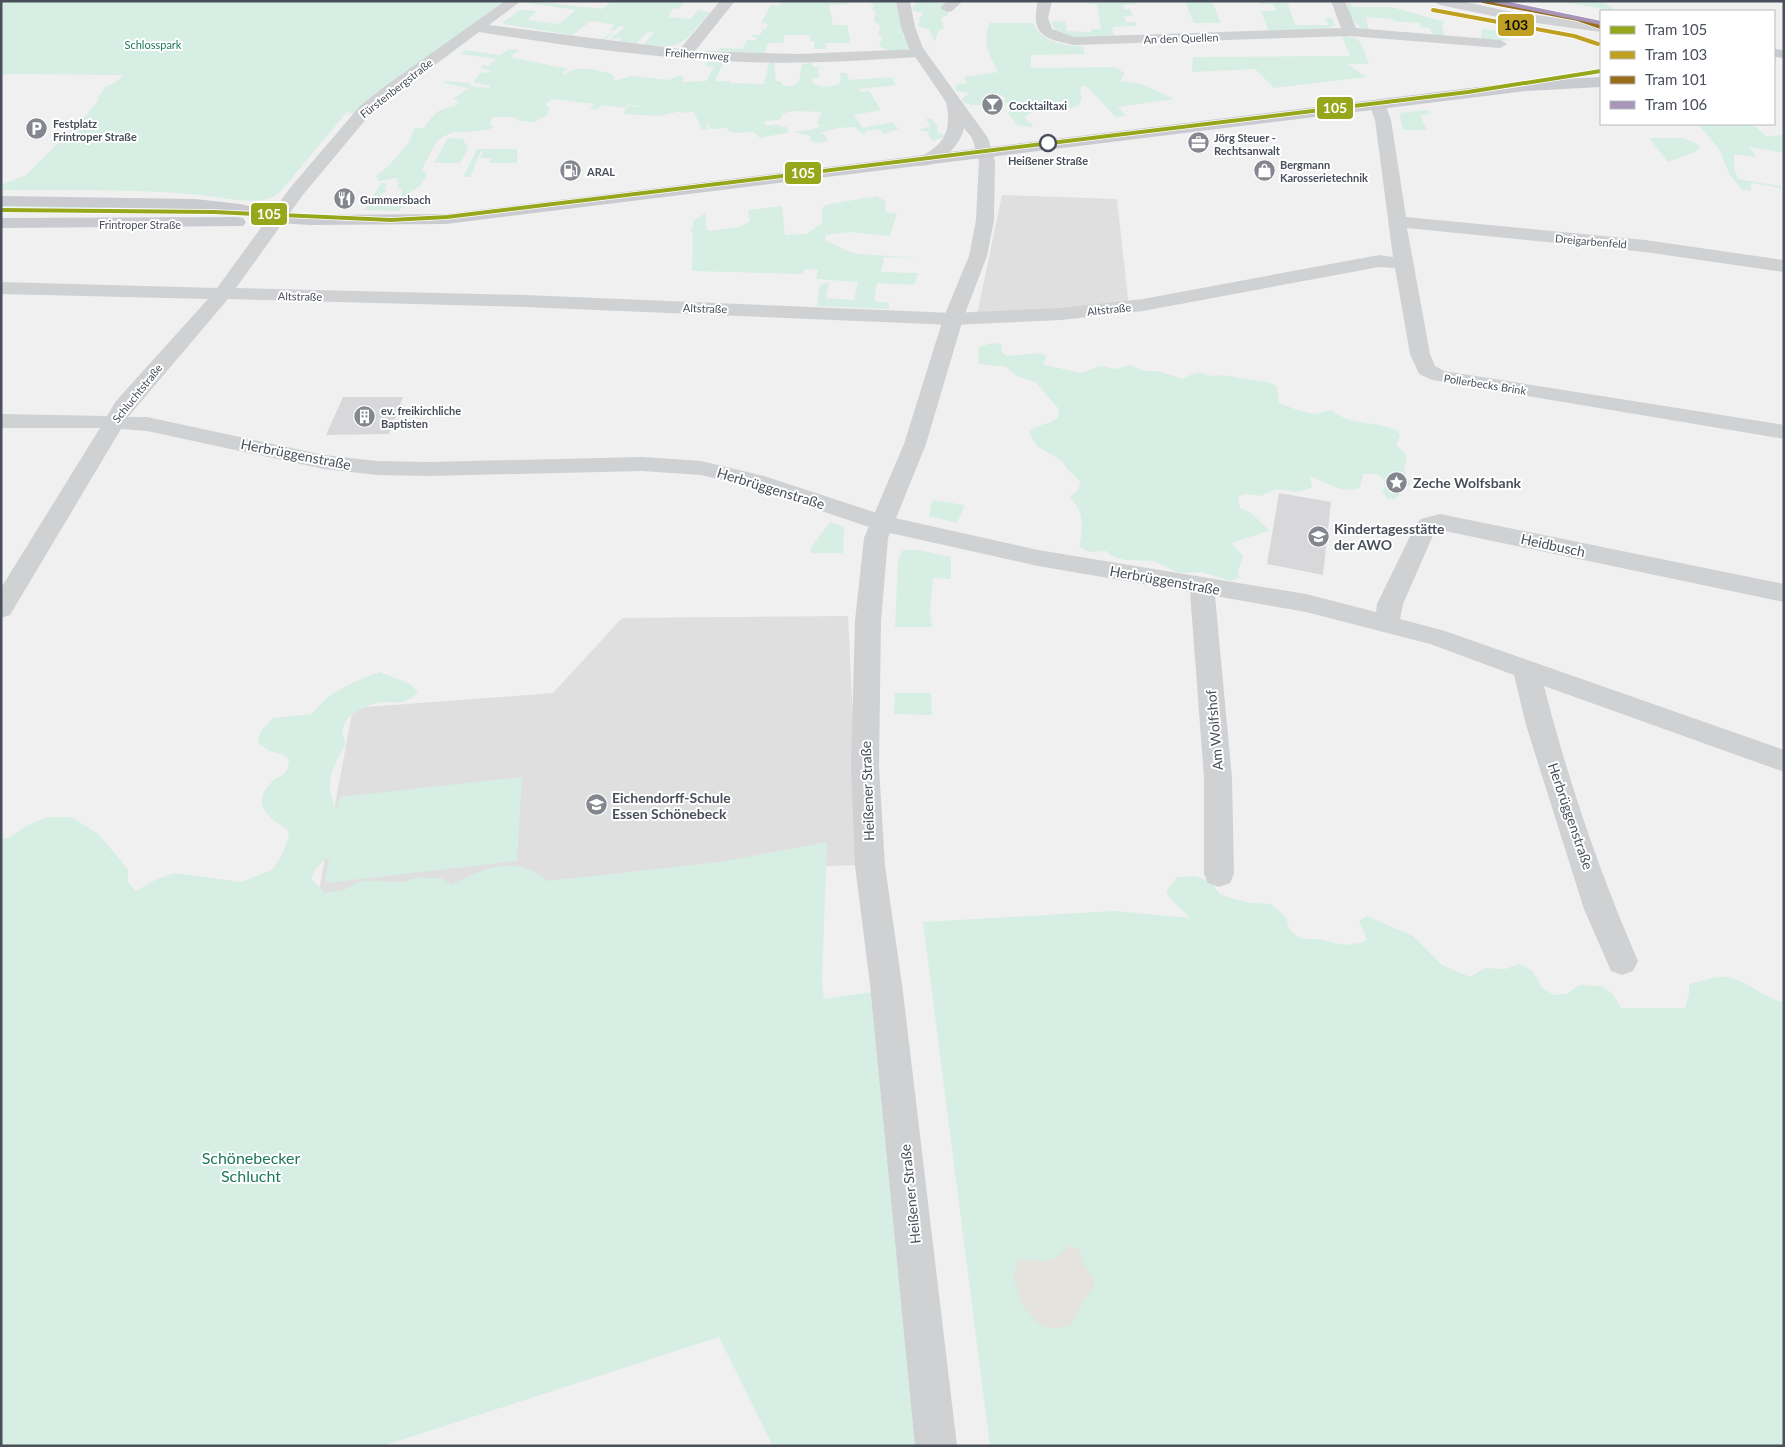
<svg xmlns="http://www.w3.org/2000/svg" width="1785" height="1447" font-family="Lato,sans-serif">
  <rect width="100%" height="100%" fill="#f1f0f0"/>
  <g fill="#dfdfdf">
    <path d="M1002 195 1117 199 1129 307 977 315Z"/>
    <path d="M848 616 860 865 764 868 314 917 353 708 553 693 622 618Z"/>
  </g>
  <g fill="#d7eee4">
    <path d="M1 1H514L386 103 353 114 347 112 281 191C264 209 223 197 200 195 134 188 67 191 1 190V185L26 175 83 119 99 99 97 98 104 90 103 88 116 82 123 75 9 74 1 76Z"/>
    <path d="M531 1 602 9 610 3 601 1H686L679 9 674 8 668 17 691 19 698 10 710 12C683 42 686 50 643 45L654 33 648 32 635 44 618 42 622 37 608 40 626 27 619 26 605 40H602L613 31 610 30 615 25 591 21 572 35 504 24 503 22 520 10 537 11 527 20 559 24 576 10 528 3Z"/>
    <path d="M782 1H847L848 4 829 5 833 25H847L851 43H826V49H814V41H810V35H785L783 43H768L765 53 717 51 720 48 742 49 747 40H756L757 37H751L752 35H760L763 29H766L768 24 761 23 771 5 779 6Z"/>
    <path d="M865 1H903L897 8 901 11 907 32 903 33 904 37 909 39 913 46C904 53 890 52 880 47L879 45 883 38 878 35 880 26 874 21V16L877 14 872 9 874 5Z"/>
    <path d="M913 1 946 3 939 8 948 12V15L941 18 944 29 938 31 935 42 929 30 918 26 920 20 917 19 922 16 923 13 914 11 912 8 916 3Z"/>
    <path d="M1088 1H1137L1135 4 1123 5 1124 9H1130L1133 16H1124L1126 22H1135L1136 26 1112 27 1114 37H1073L1056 31 1051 22 1065 21 1067 31 1091 32V29H1101L1097 4H1089Z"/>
    <path d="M1185 1H1212L1221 23H1194Z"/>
    <path d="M1259 1H1287L1295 25H1328L1325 18H1332L1335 25 1326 29 1269 31 1261 11H1277L1273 4H1260Z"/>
    <path d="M1347 1 1354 7H1392L1445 22 1442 24 1445 37 1433 36 1430 28 1421 27 1420 23 1393 21V19L1366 17 1369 31C1355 28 1348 15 1347 1Z"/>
    <path d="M1555 1H1601L1612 7 1611 10Z"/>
    <path d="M989 23H1033C1041 42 1064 46 1083 46L1085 54 1031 55V68L1114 67 1125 73 1120 81 1142 84 1174 99 1118 107 1126 116 1116 117 1086 86 1081 87 1080 90 1082 99 1078 106C1058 114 1044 102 1025 117L1026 120 1033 124 1031 127 1017 125 1008 113 1013 106 1004 101 1006 99 1002 95H995L985 105H971L962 101 963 97 970 94 957 91 955 88 957 84 967 83 964 77 998 72C988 53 983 45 989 23Z"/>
    <path d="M1482 29 1505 31 1509 41 1481 39Z"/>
    <path d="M1342 36C1363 36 1362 46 1369 64H1348L1366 77 1274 88 1255 69 1192 72 1193 57 1350 56Z"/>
    <path d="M509 49 519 50 510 57 569 69 564 71 563 74 568 75 566 73C576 65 599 70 611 74L615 77 614 81 632 76 668 80 681 75 684 78 682 82 706 81 714 67 705 66 708 61 724 62 715 81H730V83L764 84 769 63H774L776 81H780L784 86H793L799 81 802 64 811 63 814 67 823 68 818 69 819 78H812L813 83C820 87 831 89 841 82L840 73H847L849 80 892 77 896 85 859 89 861 92 869 91 881 110 854 115 863 128 892 122 899 129 883 134 880 129 865 131 866 134H863L854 127 838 128 820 133 826 135 827 141 818 143 809 140 811 136 793 132C800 131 816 130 820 126L817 122 822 112 792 111 782 114 783 116 779 120 763 121 767 126 777 124 780 125 776 126 787 127 789 131 786 133 760 138 754 132 735 133 728 131V128L711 129 708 123 706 124 709 129 702 130 694 112 683 113 682 111 659 116 623 114 628 106 655 108 628 105 631 100 625 108 602 105 597 110 590 109 594 104 553 99 545 104 549 108 547 115 535 122 520 121 512 117H493L489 123 493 127 490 129 467 132H453L443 137 437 141 422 169 427 175 420 186 410 192V203L405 204V206L398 211 364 210 381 183H385L387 186 384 189 387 191 381 194 377 203 379 205 386 199 390 201 392 198 402 195 401 189H398L397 185 400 183 396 181 398 180 397 178 380 181 375 176C386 170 403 151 410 140 413 134 410 134 415 128H424C435 112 438 109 456 106L458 101 453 99 469 88 443 83 445 81 470 83 471 86 489 88 491 86 473 82 481 72 487 73 491 70 480 68 484 65 488 66 496 59 460 54 465 50 500 55Z"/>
    <path d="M1427 110 1431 113 1420 116 1427 130H1403L1399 113Z"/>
    <path d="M926 118 932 119 937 125 938 133 943 134 944 137 933 141 928 135 930 132 918 130 930 126Z"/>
    <path d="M1698 124H1752L1766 136 1784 135V153L1748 147 1755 154V157L1734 154V168L1738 179 1781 186V188L1751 183V191L1742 190 1730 175 1719 149Z"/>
    <path d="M448 138 463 139 468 149 460 163H434Z"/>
    <path d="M1649 138H1684L1701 146 1695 152 1668 162Z"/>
    <path d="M477 149H517V163H489L491 158H480L483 152 481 151 470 177H463Z"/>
    <path d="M877 196 886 202 885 212 897 214 890 236 849 232 826 235 825 240C837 245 846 252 859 254L921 258 884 257 881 272 918 273 914 285 877 283 874 301 889 303V309L817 306 820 284 829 283 826 298 854 300 858 282 816 279 818 270 805 269 802 274 692 271 693 234 690 229 693 227V221L705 213 707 230 710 231 738 227 750 222 748 210 782 206 785 235 806 234 822 223V209L825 205Z"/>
    <path d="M1 206 107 207 106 209H1Z"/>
    <path d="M992 343 1001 344 1002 352 1007 356 1041 353 1046 356 1043 362 1045 365 1081 373 1100 366 1116 369 1130 365 1144 371H1158L1183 379C1207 365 1203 380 1222 375L1271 383 1277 386 1279 403 1300 411 1315 414 1331 410C1351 427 1376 420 1398 431L1400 437 1396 445C1411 457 1406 455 1404 471L1410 484 1395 499H1388L1382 491 1385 487 1384 480 1377 474H1363L1360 488C1340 494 1328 483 1310 476L1312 488 1296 492 1276 489 1261 496 1244 494 1238 497 1240 508 1251 513 1269 530C1257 537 1244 536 1232 544L1243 556 1238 572 1239 578 1231 581 1201 572 1178 573 1154 561 1125 560 1112 556 1106 551 1089 552 1079 546C1084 528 1083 508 1069 497L1077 491 1081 482 1067 469 1062 461 1037 446 1029 432C1037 423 1049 426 1058 417L1059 409 1035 382 1017 376 1006 367 979 364 978 347Z"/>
    <path d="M932 500 965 505 957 523 929 516Z"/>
    <path d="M830 522 844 527 843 553H811L810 549Z"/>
    <path d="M903 550H919L951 557V579L933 578 930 610 932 627H895L898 561Z"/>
    <path d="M380 672 412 685 418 693C414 696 409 700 405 701 396 704 386 701 378 703 358 708 334 721 346 744 332 768 323 784 337 810L340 797 522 777 517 861 325 883 329 857 318 866 311 878 325 893 344 890 360 881 406 882 416 878H441L451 885C487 867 514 854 548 881L720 862 827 842 822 980 824 999 872 992 929 1446H773L719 1337 383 1446H1V838H9L28 825 47 817H71L97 833 123 863 128 870V882L136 891 155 880 174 873 241 882 272 870 280 858 289 838 287 829C269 819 251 804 270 784 279 773 287 779 289 760L283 754 269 751 258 743 260 732 273 718 312 714C330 690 353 682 380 672Z"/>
    <path d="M895 693H931L932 715 894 714Z"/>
    <path d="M1196 876 1211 882 1220 894 1231 898 1251 903 1271 904 1286 917 1289 929 1301 939H1318L1344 945 1360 943 1367 940 1359 921 1367 916 1413 936 1442 965 1470 977 1485 968 1505 969 1519 964 1533 971 1542 988 1554 995 1567 994 1579 985 1601 986 1613 994 1621 1008H1685L1689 993V984C1699 982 1709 978 1719 977 1742 974 1762 999 1784 1002V1446H990L923 922 1114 911 1190 918 1170 898 1166 891 1177 877Z"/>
  </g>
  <path fill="#e4e3dd" d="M1068 1246 1079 1248C1080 1261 1089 1271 1095 1283L1070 1326 1049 1329 1035 1321 1021 1304 1013 1277 1018 1258C1041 1261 1052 1266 1068 1246Z"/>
  <g fill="#d8d8db">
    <path d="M343 397H403L389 434 326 435Z"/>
    <path d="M1279 493 1331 502 1323 575 1267 564Z"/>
  </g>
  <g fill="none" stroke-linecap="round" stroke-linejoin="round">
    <g fill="#cfd1d3" fill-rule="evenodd">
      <path d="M505 1H521L489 25 680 49 720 1H735L695 51 798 54 919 49 926 53 919 57C854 61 790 65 725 61 642 57 561 45 479 32L372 112 302 196 236 288 525 295 953 313 1061 308 1143 299 1379 255 1393 257 1375 120 1369 104 1377 99 1385 104 1391 120 1406 217 1645 240 1784 260V272L1645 252 1407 228 1430 354 1435 366 1444 371 1784 425V439L1432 380 1419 374 1410 354 1395 268 1379 267 1143 311 1061 320 953 325 525 307 228 299 128 417H147L324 455 377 461 429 462 642 457 701 461 764 476 886 516 1038 550 1306 594 1376 612 1377 604 1416 524 1421 519 1440 514 1784 584V602L1440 530 1434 533 1403 604 1400 619 1445 631 1784 750V772L1544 686C1567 777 1600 874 1638 961L1633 971 1622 975 1611 971 1584 909 1526 725 1514 675 1430 644 1306 612 1215 596 1232 778 1234 874 1230 883 1219 887 1208 883 1204 874V778L1190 592 1038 566 881 531 750 487 701 475 642 471 429 476 377 475 324 469 147 431 121 429 10 615 1 618V588L100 428H1V414L107 416 116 401 208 299 1 294V282L217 288 290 188 360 106 384 87Z"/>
      <path d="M947 1H963L952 11 947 12 940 8Z"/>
      <path d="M1038 1H1052L1048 18 1052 29 1074 37 1341 28 1331 1H1345L1356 28 1500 40 1507 44 1500 48 1350 36 1074 45C1044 39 1030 35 1038 1Z"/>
    </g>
    <g fill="#cfd1d3" fill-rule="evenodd">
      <path d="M896 1H910L915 27 923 48 988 138 995 161 994 220 987 256 963 319 926 444 888 538 881 621 879 767 885 866 902 984 957 1446H915L870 984 855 866 851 767 855 621 864 538 904 444 943 319 969 256 976 220 979 161 972 138 964 128C960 147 937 170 916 165L914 161C917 156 922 156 927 153 948 141 951 124 946 102L909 48 901 27Z"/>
      <path d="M1433 1H1461L1507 11 1601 24V32L1507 19 1440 5Z"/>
    </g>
    <g fill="#cacbd0" fill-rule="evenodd">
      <path d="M1774 49 1784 50V58L1774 57Z"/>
      <path d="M1601 77V87L1526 91 446 224 310 225 278 223 240 214 195 209 1 206V196L195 199 240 204 278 213 310 215 446 214 1526 81Z"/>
      <path d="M237 217 243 218 246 222 243 226 1 228V218Z"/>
    </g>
    <defs>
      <path id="tram-1" d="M1 210 214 212 391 220 447 217 1468 92 1601 71"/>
      <path id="tram-2" d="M1433 10 1574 36 1598 44"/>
      <path id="tram-3" d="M1483 1 1578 19 1601 27"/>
      <path id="tram-4" d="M1495 1 1601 23"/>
    </defs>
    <use href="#tram-1" stroke="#fff" stroke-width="5.5"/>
    <use href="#tram-2" stroke="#fff" stroke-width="5.5"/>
    <use href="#tram-3" stroke="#fff" stroke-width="5.5"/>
    <use href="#tram-4" stroke="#fff" stroke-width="5.5"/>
    <use href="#tram-1" stroke="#96a71b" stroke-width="4"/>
    <use href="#tram-2" stroke="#bfa020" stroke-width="4"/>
    <use href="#tram-3" stroke="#996c1b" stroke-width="4"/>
    <use href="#tram-4" stroke="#a795ba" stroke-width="4"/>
  </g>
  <defs>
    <symbol id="bar-disc" viewBox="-11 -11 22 22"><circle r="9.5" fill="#84878f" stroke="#fff"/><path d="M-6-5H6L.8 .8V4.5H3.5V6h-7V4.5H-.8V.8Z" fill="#fff"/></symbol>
    <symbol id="parking-disc" viewBox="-11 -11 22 22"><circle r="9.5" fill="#84878f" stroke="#fff"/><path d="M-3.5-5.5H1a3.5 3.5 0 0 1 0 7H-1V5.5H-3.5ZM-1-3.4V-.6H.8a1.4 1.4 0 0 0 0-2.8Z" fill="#fff"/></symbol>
    <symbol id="office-disc" viewBox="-11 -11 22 22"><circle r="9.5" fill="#84878f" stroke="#fff"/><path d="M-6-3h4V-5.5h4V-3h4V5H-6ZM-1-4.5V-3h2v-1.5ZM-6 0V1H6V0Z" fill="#fff"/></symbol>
    <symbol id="shop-disc" viewBox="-11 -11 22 22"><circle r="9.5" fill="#84878f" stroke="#fff"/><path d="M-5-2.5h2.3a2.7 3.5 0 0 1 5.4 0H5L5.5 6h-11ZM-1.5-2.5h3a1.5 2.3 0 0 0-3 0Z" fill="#fff"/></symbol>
    <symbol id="fuel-disc" viewBox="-11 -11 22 22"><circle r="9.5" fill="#84878f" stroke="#fff"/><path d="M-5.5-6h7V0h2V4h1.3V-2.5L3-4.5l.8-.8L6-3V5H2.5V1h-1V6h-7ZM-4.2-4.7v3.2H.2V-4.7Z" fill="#fff"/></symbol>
    <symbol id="restaurant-disc" viewBox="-11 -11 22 22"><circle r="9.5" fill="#84878f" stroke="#fff"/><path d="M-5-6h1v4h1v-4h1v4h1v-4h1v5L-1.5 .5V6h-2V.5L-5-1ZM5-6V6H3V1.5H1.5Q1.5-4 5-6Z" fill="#fff"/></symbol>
    <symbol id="building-disc" viewBox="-11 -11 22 22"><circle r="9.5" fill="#84878f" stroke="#fff"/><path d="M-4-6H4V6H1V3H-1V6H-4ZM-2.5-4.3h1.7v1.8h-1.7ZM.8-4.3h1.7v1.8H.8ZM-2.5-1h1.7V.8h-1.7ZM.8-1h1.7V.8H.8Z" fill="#fff"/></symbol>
    <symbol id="sight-disc" viewBox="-11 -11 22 22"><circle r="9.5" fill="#84878f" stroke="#fff"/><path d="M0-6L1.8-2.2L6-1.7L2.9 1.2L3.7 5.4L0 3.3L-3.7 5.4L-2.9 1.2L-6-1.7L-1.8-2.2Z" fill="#fff"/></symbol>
    <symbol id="school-disc" viewBox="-11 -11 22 22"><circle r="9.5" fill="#84878f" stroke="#fff"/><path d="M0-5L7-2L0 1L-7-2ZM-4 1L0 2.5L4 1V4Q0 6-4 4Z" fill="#fff"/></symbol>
  </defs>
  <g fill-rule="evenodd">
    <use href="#bar-disc" x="980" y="92" width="25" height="25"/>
    <use href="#parking-disc" x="24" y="116" width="25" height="25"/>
    <use href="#office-disc" x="1186" y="130" width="25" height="25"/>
    <use href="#shop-disc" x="1252" y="158" width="25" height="25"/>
    <use href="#fuel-disc" x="558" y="158" width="25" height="25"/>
    <use href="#restaurant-disc" x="332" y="186" width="25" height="25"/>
    <use href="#building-disc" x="352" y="404" width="25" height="25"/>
    <use href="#sight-disc" x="1384" y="470" width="25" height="25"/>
    <use href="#school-disc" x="1306" y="524" width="25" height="25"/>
    <use href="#school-disc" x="584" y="792" width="25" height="25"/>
  </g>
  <circle fill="#fff" stroke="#494f5b" stroke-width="2.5" cx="1048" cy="143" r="8"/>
  <g text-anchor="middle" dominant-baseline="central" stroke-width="4" stroke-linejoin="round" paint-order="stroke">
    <g font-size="11" fill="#494f5b" stroke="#fff">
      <text transform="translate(1181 38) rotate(-2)">An den Quellen</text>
      <text transform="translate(697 54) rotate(4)">Freiherrnweg</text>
      <text transform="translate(396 88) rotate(-38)">Fürstenbergstraße</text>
      <text x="140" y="224">Frintroper Straße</text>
      <text transform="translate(1591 241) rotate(5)">Dreigarbenfeld</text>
      <text transform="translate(300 296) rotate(1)">Altstraße</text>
      <text transform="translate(705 308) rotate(2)">Altstraße</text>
      <text transform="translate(1109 309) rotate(-6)">Altstraße</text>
      <text transform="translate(1485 384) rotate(9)">Pollerbecks Brink</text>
      <text transform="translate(137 393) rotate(-51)">Schluchtstraße</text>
    </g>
    <g font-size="11" fill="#1e785c" stroke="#fff">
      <text x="153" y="44">Schlosspark</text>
    </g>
    <g font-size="11" font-weight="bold" fill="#494f5b" stroke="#fff" text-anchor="start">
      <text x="1009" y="105">Cocktailtaxi</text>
      <text x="53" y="123">Festplatz<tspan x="53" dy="13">Frintroper Straße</tspan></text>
      <text x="1214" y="137">Jörg Steuer -<tspan x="1214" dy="13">Rechtsanwalt</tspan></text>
      <text x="1280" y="164">Bergmann<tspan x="1280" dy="13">Karosserietechnik</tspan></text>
      <text x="587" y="171">ARAL</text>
      <text x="360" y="199">Gummersbach</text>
      <text x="381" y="410">ev. freikirchliche<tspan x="381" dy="13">Baptisten</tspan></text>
    </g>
    <g font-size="11" font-weight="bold" fill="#494f5b" stroke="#fff">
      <text x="1048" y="160">Heißener Straße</text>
    </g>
    <g font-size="14" fill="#494f5b" stroke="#fff">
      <text transform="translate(296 454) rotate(11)">Herbrüggenstraße</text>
      <text transform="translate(771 488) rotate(17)">Herbrüggenstraße</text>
      <text transform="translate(1553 545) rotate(12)">Heidbusch</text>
      <text transform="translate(1165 580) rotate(10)">Herbrüggenstraße</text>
      <text transform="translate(1214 730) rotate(-95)">Am Wolfshof</text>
      <text transform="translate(867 791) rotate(-92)">Heißener Straße</text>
      <text transform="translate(1571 816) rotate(71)">Herbrüggenstraße</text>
      <text transform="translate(910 1194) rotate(-96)">Heißener Straße</text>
    </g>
    <g font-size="14" font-weight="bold" fill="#494f5b" stroke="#fff" text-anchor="start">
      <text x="1413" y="482">Zeche Wolfsbank</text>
      <text x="1334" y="528">Kindertagesstätte<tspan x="1334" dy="16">der AWO</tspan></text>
      <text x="612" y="797">Eichendorff-Schule<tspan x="612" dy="16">Essen Schönebeck</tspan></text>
    </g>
    <g font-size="16" fill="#1e785c" stroke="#fff">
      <text x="251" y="1157">Schönebecker<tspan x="251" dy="18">Schlucht</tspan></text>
    </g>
  </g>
  <g stroke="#fff" stroke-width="2">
    <rect x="1497" y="13" width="38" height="24" rx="5" fill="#bfa020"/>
    <rect x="1316" y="96" width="38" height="24" rx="5" fill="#96a71b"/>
    <rect x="784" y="161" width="38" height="24" rx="5" fill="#96a71b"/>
    <rect x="250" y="202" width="38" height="24" rx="5" fill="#96a71b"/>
  </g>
  <g font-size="14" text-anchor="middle" font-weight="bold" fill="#fff">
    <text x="1335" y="113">105</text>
    <text x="803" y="178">105</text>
    <text x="269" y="219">105</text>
  </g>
  <g font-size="14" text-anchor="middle" font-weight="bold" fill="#111">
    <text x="1516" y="30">103</text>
  </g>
  <rect width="1785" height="1447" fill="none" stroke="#494f5b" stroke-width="5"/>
  <rect x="1600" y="10" width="175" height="115" fill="#ffffff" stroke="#b6b9bd"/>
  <rect x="1610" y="26" width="25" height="8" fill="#96a71b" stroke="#b6b9bd"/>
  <text x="1645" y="35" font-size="15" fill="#494f5b">Tram 105</text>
  <rect x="1610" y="51" width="25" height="8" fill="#bfa020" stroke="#b6b9bd"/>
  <text x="1645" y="60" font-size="15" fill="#494f5b">Tram 103</text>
  <rect x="1610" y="76" width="25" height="8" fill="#996c1b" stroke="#b6b9bd"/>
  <text x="1645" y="85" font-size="15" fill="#494f5b">Tram 101</text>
  <rect x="1610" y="101" width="25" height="8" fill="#a795ba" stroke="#b6b9bd"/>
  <text x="1645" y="110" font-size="15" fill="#494f5b">Tram 106</text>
</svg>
